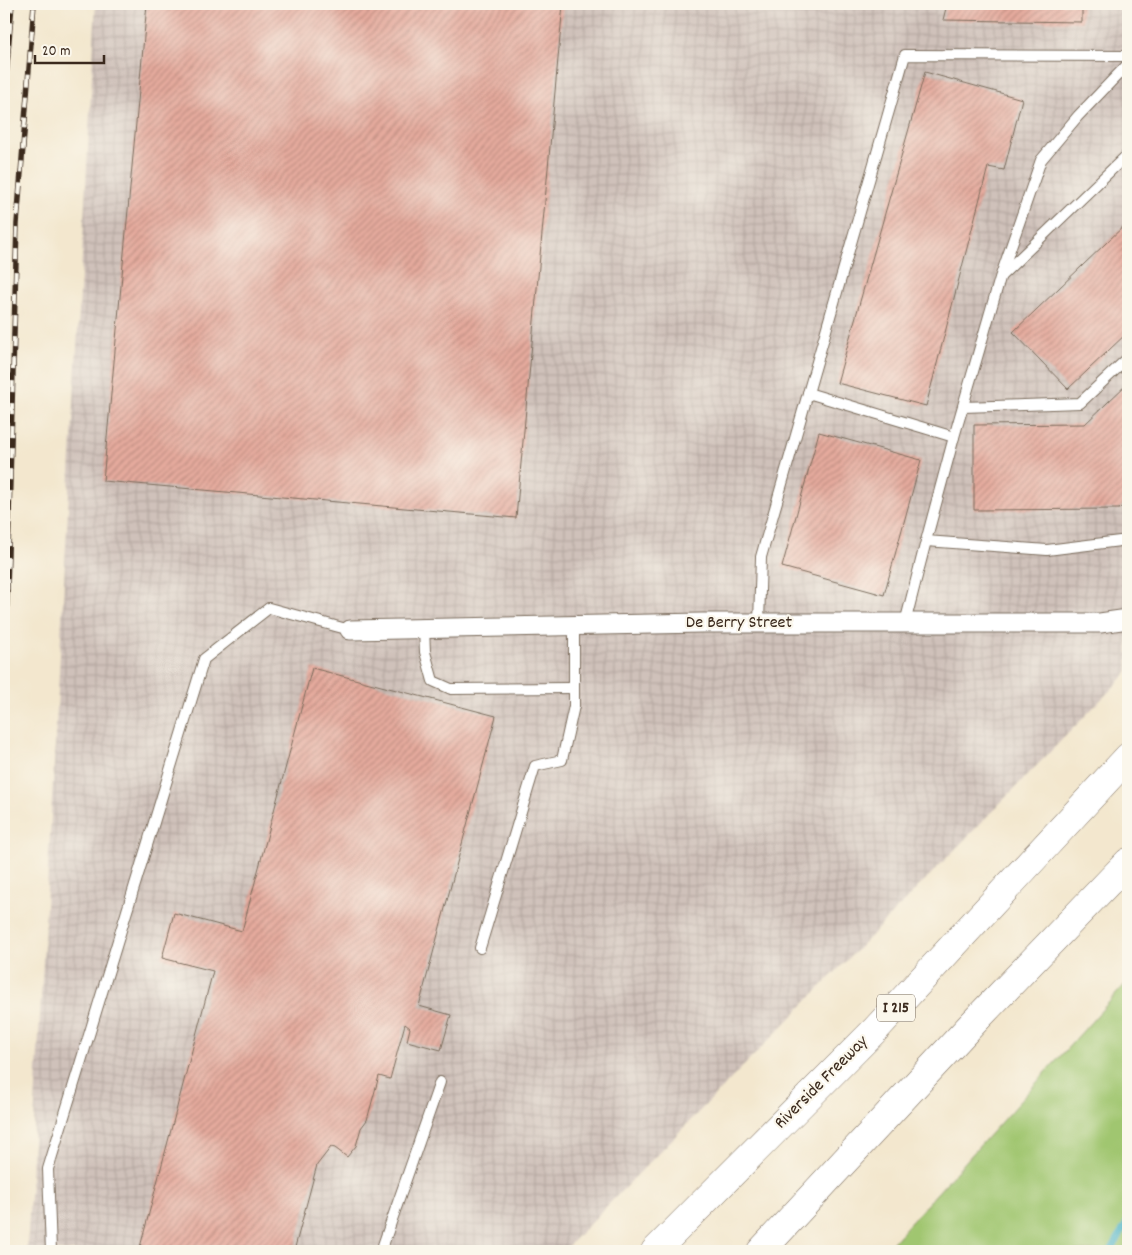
<svg xmlns="http://www.w3.org/2000/svg" width="1132" height="1255" font-family="Dekko,sans-serif">
  <defs>
    <pattern id="industrial-grid" width="8" height="8" patternUnits="userSpaceOnUse" patternTransform="scale(1.25)"><rect width="8" height="8" fill="#cfc1ba"/><path d="M0 4h8M4 0v8" fill="none" stroke="#b3a69f"/></pattern>
    <pattern id="building-hatch" width="6" height="6" patternUnits="userSpaceOnUse" patternTransform="scale(1.25)"><rect width="6" height="6" fill="#e5aa9d"/><path d="M-1 1l2-2M0 6l6-6M5 7l2-2" fill="none" stroke="#bb8b7f"/></pattern>
  </defs>
  <rect width="100%" height="100%" fill="#fbf7ec"/>
  <filter id="ink" filterUnits="userSpaceOnUse"><feTurbulence type="fractalNoise" baseFrequency=".02" numOctaves="2"/><feDisplacementMap in="SourceGraphic" scale="10" xChannelSelector="R" yChannelSelector="G"/><feConvolveMatrix kernelMatrix="1 2 1 2 8 2 1 2 1" color-interpolation-filters="sRGB"/></filter>
  <filter id="wash" filterUnits="userSpaceOnUse"><feTurbulence type="fractalNoise" baseFrequency=".0096" numOctaves="4" result="noise"/><feDisplacementMap in="SourceGraphic" scale="20" xChannelSelector="R" yChannelSelector="G"/><feGaussianBlur stdDeviation="1.12" result="paint"/><feColorMatrix in="noise" values="0 0 0 0 0 0 0 0 0 0 0 0 0 0 0 0 0 1.4 0 .05"/><feComposite in="paint" operator="in"/></filter>
  <g filter="url(#wash)">
    <rect width="100%" height="100%" fill="#f3e7ce"/>
    <path fill="url(#industrial-grid)" d="M96 4H1128V672L563 1251H27Z"/>
    <path fill="#a0c670" stroke="#6e7847" d="M1128 981V1251H885Z"/>
    <g fill="none" stroke-linecap="round" stroke-linejoin="round">
      <path stroke="#47b1c5" stroke-width="7" d="M1111 1251 1128 1221"/>
    </g>
    <g id="blocks">
      <g fill="url(#building-hatch)">
        <path d="M147 4H563L516 518 103 481Z"/>
        <path d="M947 4H1082V22L943 20Z"/>
        <path d="M925 72 1022 99 1004 170 988 167 926 406 837 383Z"/>
        <path d="M1128 222V332L1068 389 1013 332Z"/>
        <path d="M1128 383V501L1119 509 974 510V425L1085 424Z"/>
        <path d="M819 432 921 460 884 595 782 567Z"/>
        <path d="M312 668 496 716 419 1006 451 1015 441 1050 407 1041 410 1028 405 1024 390 1079 379 1076 367 1120 361 1128 356 1146 347 1157 335 1148 331 1147 317 1165 294 1251H139L213 971 162 958 174 913 242 931Z"/>
      </g>
    </g>
  </g>
  <g filter="url(#ink)">
    <use href="#blocks" fill-opacity="0" stroke="#7b6c5c" stroke-width="1"/>
    <g fill="none" stroke-linecap="round" stroke-linejoin="round">
      <defs>
        <g id="service">
          <path d="M1128 64 1078 116 1041 160 1000 278 954 437 926 541 1047 550 1128 540"/>
          <path d="M1002 275 1128 154"/>
          <path d="M808 393 954 437"/>
          <path d="M963 407 1080 403 1128 358"/>
          <path d="M759 623 761 557 905 55 1128 56"/>
          <path d="M905 623 926 541"/>
          <path d="M424 629 425 652 433 681 451 689 573 688"/>
          <path d="M480 948 535 766 562 760 574 706V626"/>
          <path d="M51 1251 48 1169 204 659 269 608 350 630"/>
          <path d="M381 1251 440 1082"/>
        </g>
        <path id="minor" d="M350 630 702 623H1100L1128 619"/>
        <g id="motorway">
          <path d="M655 1251 874 1031 1128 757"/>
          <path d="M761 1251 975 1021 1128 862"/>
        </g>
      </defs>
      <use href="#service" stroke="#7b6c5c" stroke-width="12"/>
      <use href="#minor" stroke="#7b6c5c" stroke-width="21"/>
      <use href="#motorway" stroke="#7b6c5c" stroke-width="29"/>
      <use href="#service" stroke="#fff" stroke-width="10"/>
      <use href="#minor" stroke="#fff" stroke-width="19"/>
      <use href="#motorway" stroke="#fff" stroke-width="28"/>
      <defs>
        <g id="rail">
          <path d="M4 99 12 4"/>
          <path d="M4 700 17 224 34 4"/>
        </g>
      </defs>
      <use href="#rail" stroke="#3b2a1e" stroke-width="5.5"/>
      <use href="#rail" stroke="#fbf7ec" stroke-width="4" stroke-dasharray="11" stroke-linecap="butt"/>
    </g>
  </g>
  <g text-anchor="middle" dominant-baseline="central" stroke-width="4.5" stroke-linejoin="round" paint-order="stroke">
    <rect fill="#fbf7ec" stroke="#75685c" stroke-width="1" x="877" y="994.5" width="38" height="27" rx="4"/>
    <g font-size="16" font-weight="bold" fill="#3b2a1e">
      <text x="896" y="1008">I 215</text>
    </g>
    <g font-size="18" fill="#3b2a1e" stroke="#fbf7ec">
      <text x="739" y="623">De Berry Street</text>
      <text transform="translate(822 1083) rotate(-45)">Riverside Freeway</text>
    </g>
  </g>
  <rect width="1132" height="1255" fill="none" stroke="#fbf7ec" stroke-width="20"/>
  <path d="M35 55v8h69v-8" fill="none" stroke="#3b2a1e" stroke-width="2.5"/>
  <text x="42" y="55" font-size="15" fill="#3b2a1e" stroke="#fbf7ec" stroke-width="4" paint-order="stroke">20 m</text>
</svg>
